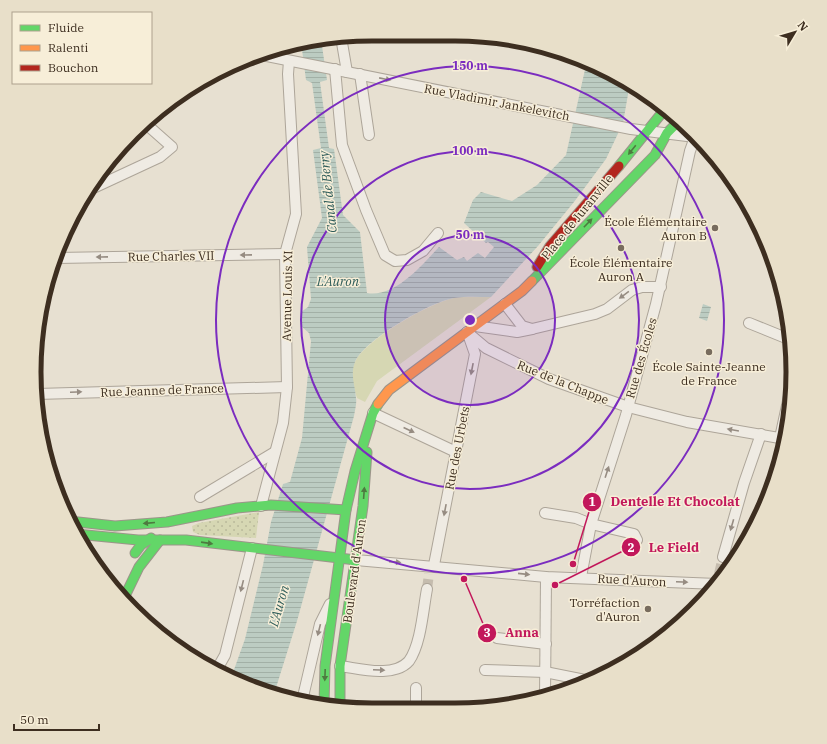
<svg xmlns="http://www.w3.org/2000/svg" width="827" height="744" font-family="'IBM Plex Serif',serif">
  <defs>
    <pattern id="grass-dots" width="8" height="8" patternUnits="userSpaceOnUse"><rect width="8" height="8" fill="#d6d7b3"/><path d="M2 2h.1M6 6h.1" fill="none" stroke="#b9b99a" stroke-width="1.8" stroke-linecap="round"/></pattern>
    <pattern id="water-rules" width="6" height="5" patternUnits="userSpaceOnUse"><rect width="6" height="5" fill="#bcccc2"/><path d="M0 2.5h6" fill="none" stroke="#a2b0a6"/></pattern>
  </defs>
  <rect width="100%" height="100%" fill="#e7e0d1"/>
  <path fill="url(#grass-dots)" d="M259 512 256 538 200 535 193 532 192 526 199 523Z"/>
  <path fill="#d6d7b3" d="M491 297 377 381 365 402 357 398C353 386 349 371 356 360 369 338 429 303 454 298 465 296 479 297 491 297Z"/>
  <g fill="url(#water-rules)">
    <path d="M321 39 327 80 320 82 329 148 334 149 343 215 360 232 367 293C395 298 422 265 439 247L457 260 464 257 467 261 478 253 485 258 494 247 488 242 486 243 464 223 473 200 481 192 512 201 537 185 566 155 586 65 624 79 630 83 623 123 606 159 574 202 538 246 491 297C479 297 466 296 454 298 430 302 364 340 355 362 350 375 355 385 356 398 357 403 355 410 354 416L297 621 274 694 231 678 245 639 263 565 271 522 283 484 290 482 302 438 311 341 309 333 301 326V312L308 307 311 299 307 247 322 218 313 150 321 148 312 83 306 80 301 42Z"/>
    <path d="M703 304 711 307 707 321 699 318Z"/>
  </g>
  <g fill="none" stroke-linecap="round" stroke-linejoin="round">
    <g stroke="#c5bcae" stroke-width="10" stroke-dasharray="10 5" stroke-linecap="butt">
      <path d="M719 574 723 557"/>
      <path d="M427 589 429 574"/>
    </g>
    <defs>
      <g id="street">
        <path d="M341 37 347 72"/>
        <path d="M262 55 631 129 695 137"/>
        <path d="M335 69 342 145 366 210 385 255 395 261 407 260 423 251 438 233"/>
        <path d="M360 74 369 135"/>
        <path d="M89 190 160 157 172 147 146 124"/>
        <path d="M57 258 285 254"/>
        <path d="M505 304 522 326 532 329 595 314 607 309 632 290 642 287H661"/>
        <path d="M749 323 791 340"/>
        <path d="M475 326 517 332 532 329"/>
        <path d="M467 332 486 348 549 379 628 407 687 422 785 439"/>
        <path d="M37 394 287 387"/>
        <path d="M373 413 456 452"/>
        <path d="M780 438 789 396"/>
        <path d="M200 497 275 452"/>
        <path d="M261 506 283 423 287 387 285 254 296 214 288 74 289 61"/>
        <path d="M545 513 576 518 591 524 634 534 637 540"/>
        <path d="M723 557 744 483 761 434"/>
        <path d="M356 560 546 577 717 584"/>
        <path d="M434 565 475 354 468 334"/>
        <path d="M581 577 591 524 626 415 656 304 690 151 695 137"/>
        <path d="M497 638 546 644"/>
        <path d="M340 666C354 668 370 672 383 671 392 671 403 668 409 661 421 644 423 610 427 589"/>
        <path d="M485 670 545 672 590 681"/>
        <path d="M216 671 225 655 252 548"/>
        <path d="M416 688V709"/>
        <path d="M545 698 546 577"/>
        <path d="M302 701 320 624 330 604"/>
      </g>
      <g id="fast">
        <path d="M619 166 665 109"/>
        <path d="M532 281 655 155 667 133 680 120"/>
        <path d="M69 521 115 526 167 522 237 508 271 505 346 510"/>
        <path d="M76 534 138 540H186L356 560"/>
        <path d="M135 553 141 545 151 538"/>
        <path d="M124 598 139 567 160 540"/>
        <path d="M324 705 325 666 346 510 355 471 373 413 378 404"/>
        <path d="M340 708V666L363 506 367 452"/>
      </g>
      <path id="slow" d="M378 404 389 390 522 291 532 281"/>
      <path id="jam" d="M537 267 550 246 619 166"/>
    </defs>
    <use href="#street" stroke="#ada599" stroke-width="12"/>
    <use href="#fast" stroke="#9c958a" stroke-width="11"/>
    <use href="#slow" stroke="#9c958a" stroke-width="11"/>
    <use href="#jam" stroke="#9c958a" stroke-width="11"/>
    <use href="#street" stroke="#efebe3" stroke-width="10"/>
    <use href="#fast" stroke="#63d668" stroke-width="9"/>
    <use href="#slow" stroke="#ff974d" stroke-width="9"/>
    <use href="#jam" stroke="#b3261e" stroke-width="9"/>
  </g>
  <defs><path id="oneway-solid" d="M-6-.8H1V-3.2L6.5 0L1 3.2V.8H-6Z"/></defs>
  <g fill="#968c82">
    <use href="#oneway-solid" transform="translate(385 79) rotate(11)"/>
    <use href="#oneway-solid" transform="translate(246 255) rotate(179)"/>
    <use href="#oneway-solid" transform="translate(102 257) rotate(179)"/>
    <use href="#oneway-solid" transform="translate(624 295) rotate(144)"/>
    <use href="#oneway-solid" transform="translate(472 369) rotate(101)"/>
    <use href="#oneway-solid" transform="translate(76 392) rotate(-2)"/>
    <use href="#oneway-solid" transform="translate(409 430) rotate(25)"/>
    <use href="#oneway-solid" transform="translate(733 430) rotate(-170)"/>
    <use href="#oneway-solid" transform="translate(607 472) rotate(-72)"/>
    <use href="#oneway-solid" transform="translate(445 510) rotate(101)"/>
    <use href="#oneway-solid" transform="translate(732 525) rotate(106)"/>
    <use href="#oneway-solid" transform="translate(395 562) rotate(4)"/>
    <use href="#oneway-solid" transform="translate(524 574) rotate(6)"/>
    <use href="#oneway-solid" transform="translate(682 582) rotate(3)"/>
    <use href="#oneway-solid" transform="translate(242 586) rotate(104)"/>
    <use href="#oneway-solid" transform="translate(319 630) rotate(104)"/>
    <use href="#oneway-solid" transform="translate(379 670) rotate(3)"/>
  </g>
  <g fill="#4e7a40">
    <use href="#oneway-solid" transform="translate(632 150) rotate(129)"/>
    <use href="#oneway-solid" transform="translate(588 223) rotate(-46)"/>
    <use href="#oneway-solid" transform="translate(364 493) rotate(-86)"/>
    <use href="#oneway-solid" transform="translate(149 523) rotate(175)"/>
    <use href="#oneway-solid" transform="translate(207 543) rotate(8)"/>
    <use href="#oneway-solid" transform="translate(325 675) rotate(92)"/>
  </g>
  <circle cx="470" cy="320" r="85" fill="#7b2cbf" fill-opacity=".12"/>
  <g fill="none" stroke="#7b2cbf" stroke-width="2">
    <circle cx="470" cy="320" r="85"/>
    <circle cx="470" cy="320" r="169"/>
    <circle cx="470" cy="320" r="254"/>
  </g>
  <g fill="#786c5e" stroke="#f7eed8" stroke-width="1.5">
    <circle cx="715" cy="228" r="4"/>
    <circle cx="621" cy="248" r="4"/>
    <circle cx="709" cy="352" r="4"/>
    <circle cx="648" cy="609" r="4"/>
  </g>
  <g text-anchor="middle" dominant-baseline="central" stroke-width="3" stroke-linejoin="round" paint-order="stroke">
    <g font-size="12" fill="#3d2e20" stroke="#f7eed8">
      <text transform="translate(497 102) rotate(11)">Rue Vladimir Jankelevitch</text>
      <text transform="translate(577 217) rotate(-51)">Place de Juranville</text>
      <text transform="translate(171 256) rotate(-1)">Rue Charles VII</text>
      <text transform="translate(287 296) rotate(-89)">Avenue Louis XI</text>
      <text transform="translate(641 358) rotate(-74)">Rue des Écoles</text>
      <text transform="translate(563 382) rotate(22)">Rue de la Chappe</text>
      <text transform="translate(162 390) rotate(-2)">Rue Jeanne de France</text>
      <text transform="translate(457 448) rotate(-79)">Rue des Urbets</text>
      <text transform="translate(354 571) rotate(-82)">Boulevard d'Auron</text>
      <text transform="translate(632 580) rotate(3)">Rue d'Auron</text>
    </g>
    <g font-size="12" fill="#3d2e20" stroke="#f7eed8" text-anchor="end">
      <text x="707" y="221">École Élémentaire<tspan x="707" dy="14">Auron B</tspan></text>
      <text x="621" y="262" text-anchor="middle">École Élémentaire<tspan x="621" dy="14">Auron A</tspan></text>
      <text x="709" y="366" text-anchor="middle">École Sainte-Jeanne<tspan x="709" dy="14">de France</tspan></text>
      <text x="640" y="602">Torréfaction<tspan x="640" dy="14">d'Auron</tspan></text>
    </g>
    <g font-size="13" font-style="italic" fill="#2f5d5a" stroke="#f7eed8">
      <text transform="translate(328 192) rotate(-96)">Canal de Berry</text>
      <text x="338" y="281">L'Auron</text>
      <text transform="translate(279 606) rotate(-74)">L'Auron</text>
    </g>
  </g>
  <path d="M0 0H827V744H0ZM372 41H455A331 331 0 0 1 786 372V372A331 331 0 0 1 455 703H372A331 331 0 0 1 41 372V372A331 331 0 0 1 372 41Z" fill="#e8dfc9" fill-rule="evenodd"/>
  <path fill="none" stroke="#3d2e20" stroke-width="5" d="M372 41H455A331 331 0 0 1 786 372V372A331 331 0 0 1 455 703H372A331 331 0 0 1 41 372V372A331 331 0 0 1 372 41Z"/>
  <circle cx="470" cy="320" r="6" fill="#7b2cbf" stroke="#f7eed8" stroke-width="2"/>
  <g font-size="12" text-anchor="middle" font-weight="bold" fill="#7b2cbf" stroke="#f7eed8" stroke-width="3" stroke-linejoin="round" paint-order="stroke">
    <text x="470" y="70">150 m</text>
    <text x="470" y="155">100 m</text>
    <text x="470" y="239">50 m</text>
  </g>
  <path fill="none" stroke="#c2185b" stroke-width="1.5" d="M573 564L592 502M555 585L631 547M464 579L487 633"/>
  <g fill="#c2185b" stroke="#f7eed8" stroke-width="1.5">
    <circle cx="573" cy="564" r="4"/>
    <circle cx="555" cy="585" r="4"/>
    <circle cx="464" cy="579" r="4"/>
    <circle cx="592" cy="502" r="10"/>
    <circle cx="631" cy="547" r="10"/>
    <circle cx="487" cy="633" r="10"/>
  </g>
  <g font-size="12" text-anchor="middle" font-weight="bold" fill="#fff">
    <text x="592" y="506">1</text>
    <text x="631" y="552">2</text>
    <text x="487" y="637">3</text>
  </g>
  <g font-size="13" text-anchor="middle" font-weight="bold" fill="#c2185b" stroke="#f7eed8" stroke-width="3" stroke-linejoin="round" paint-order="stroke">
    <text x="675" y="506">Dentelle Et Chocolat</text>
    <text x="674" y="552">Le Field</text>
    <text x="522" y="637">Anna</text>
  </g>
  <rect x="12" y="12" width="140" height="72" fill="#f7eed8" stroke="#ada18e"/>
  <rect x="20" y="25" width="20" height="6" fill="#63d668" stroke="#ada18e"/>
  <text x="48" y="32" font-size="12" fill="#3d2e20">Fluide</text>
  <rect x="20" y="45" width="20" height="6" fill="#ff974d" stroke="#ada18e"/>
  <text x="48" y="52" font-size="12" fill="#3d2e20">Ralenti</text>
  <rect x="20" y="65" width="20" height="6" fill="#b3261e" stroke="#ada18e"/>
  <text x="48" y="72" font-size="12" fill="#3d2e20">Bouchon</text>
  <g transform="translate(795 32) rotate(52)" stroke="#f7eed8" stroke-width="3" paint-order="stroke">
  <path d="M0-3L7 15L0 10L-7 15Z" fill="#3d2e20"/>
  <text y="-6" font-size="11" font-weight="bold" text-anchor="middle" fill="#3d2e20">N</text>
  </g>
  <path d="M14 724v6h85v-6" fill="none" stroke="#3d2e20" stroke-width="2"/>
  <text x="20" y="724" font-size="12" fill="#3d2e20" stroke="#f7eed8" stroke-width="3" paint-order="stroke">50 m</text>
</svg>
